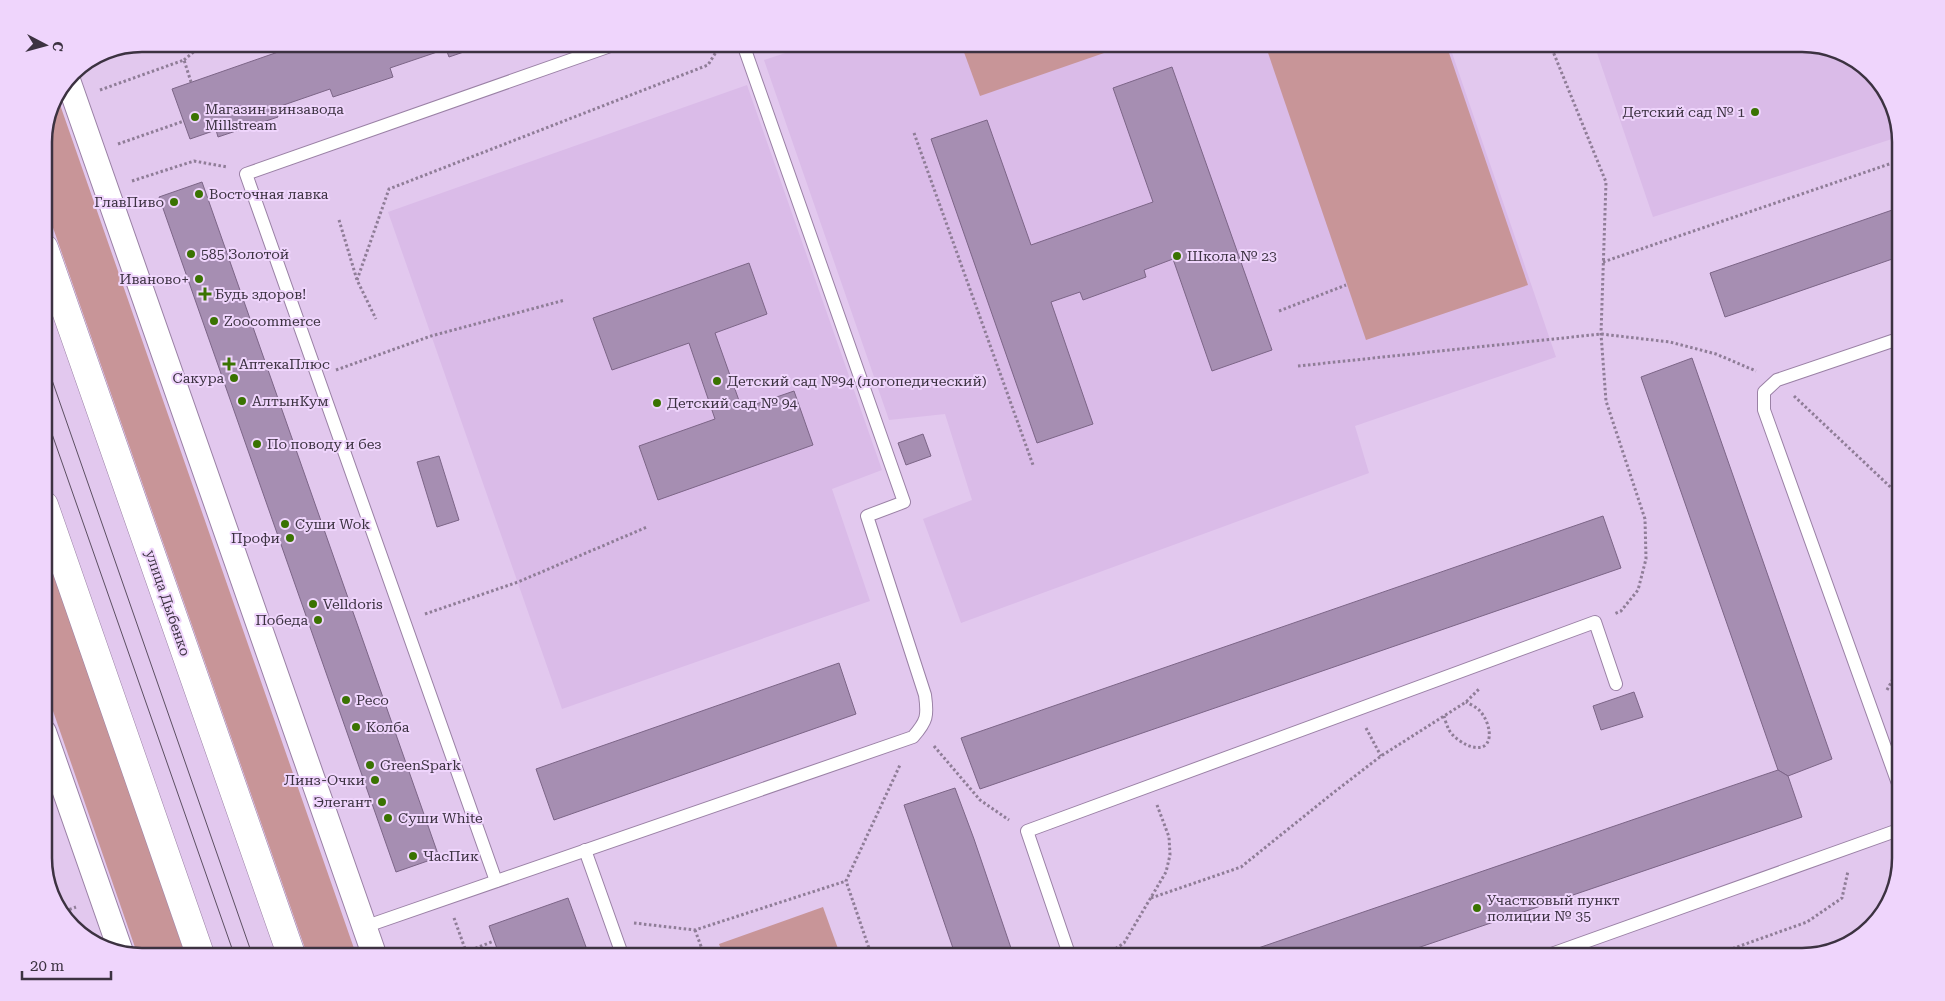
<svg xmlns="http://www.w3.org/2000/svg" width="1945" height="1001" font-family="'Roboto Serif',serif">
  <rect width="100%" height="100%" fill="#e2c8ee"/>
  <g fill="#dabbe8">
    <path d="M813 44H1449L1556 357 1355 426 1369 473 961 623 923 519 972 500 945 414 889 420 764 60Z"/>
    <path d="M1594 44H1803L1846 54 1885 88 1901 136 1653 217Z"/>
    <path d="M747 85 882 470 832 489 870 601 562 709 388 212Z"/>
  </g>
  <g fill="#c89598">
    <path d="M961 44H1130L980 96Z"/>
    <path d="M1265 44H1446L1528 285 1366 340Z"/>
    <path d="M57 96 357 957H308L44 202C44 169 37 125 57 96Z"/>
    <path d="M44 546 186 957 138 956 44 685Z"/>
    <path d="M823 907 841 957H724L719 944Z"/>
  </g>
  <g fill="#a68eb2" stroke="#7c6587">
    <path d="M301 44H487L449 57 446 49 390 68 393 77 333 97 330 89 275 108 278 117 218 137 216 130 190 139 172 89Z"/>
    <path d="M1172 67 1272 350 1212 371 1173 259 1144 270 1146 277 1083 300 1080 292 1051 302 1093 424 1037 443 931 139 987 120 1031 245 1153 202 1113 88Z"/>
    <path d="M202 182 439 857 396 872 159 197Z"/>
    <path d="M1901 207V256L1725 317 1710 273Z"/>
    <path d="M749 263 767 314 715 333 742 409 794 391 813 445 658 500 639 446 715 419 689 343 612 370 593 318Z"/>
    <path d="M1692 358 1832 759 1788 776 1778 770 1641 377Z"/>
    <path d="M923 434 931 456 906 465 898 443Z"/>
    <path d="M439 456 459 520 437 527 417 462Z"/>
    <path d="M1603 516 1621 568 980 789 961 738Z"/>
    <path d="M839 663 856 714 554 820 536 769Z"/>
    <path d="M1634 692 1643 717 1601 730 1593 706Z"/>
    <path d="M1778 770 1788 776 1802 817 1391 957H1232Z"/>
    <path d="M955 788 974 839 1014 957H956L904 805Z"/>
    <path d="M568 898 586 947 558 957H500L489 926Z"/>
  </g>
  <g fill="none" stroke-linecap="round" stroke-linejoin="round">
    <defs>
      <g id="lane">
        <path d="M1901 338 1777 380 1764 392V410L1901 792"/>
        <path d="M585 850 623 957"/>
        <path d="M496 881 246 174 616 44"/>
        <path d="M364 927 913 737C927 721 928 716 925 695L867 516 904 502 743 44"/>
        <path d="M1070 957 1027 831 1595 622 1616 684"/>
        <path d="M1543 957 1901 829"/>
      </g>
      <g id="street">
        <path d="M68 80 375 957"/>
        <path d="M44 732 121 952"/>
      </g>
      <g id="secondary">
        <path d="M44 248 292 957"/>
        <path d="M44 505 201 957"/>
      </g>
    </defs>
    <use href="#lane" stroke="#9a81a5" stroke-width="14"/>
    <use href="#street" stroke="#9a81a5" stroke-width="26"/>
    <use href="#secondary" stroke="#9a81a5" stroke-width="29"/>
    <g stroke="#8f7d97" stroke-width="3" stroke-dasharray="2.5 2.5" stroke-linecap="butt">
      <path d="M1550 44 1606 182 1601 334 1606 401 1645 519 1646 559 1638 590 1621 611 1614 614"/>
      <path d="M1185 51 1191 44"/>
      <path d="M184 60 203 44"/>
      <path d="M100 90 184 60 191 82"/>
      <path d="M914 133 1033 465"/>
      <path d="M118 144 184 121"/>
      <path d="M132 181 194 161 227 167"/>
      <path d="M339 220 357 280 376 319"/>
      <path d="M1603 262 1901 160"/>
      <path d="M357 280 389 189 708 65 721 44"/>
      <path d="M1279 311 1346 285"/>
      <path d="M1298 366 1601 334 1670 342 1716 354 1756 371"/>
      <path d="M336 370 431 336 565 300"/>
      <path d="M1794 396 1901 497"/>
      <path d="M425 614 518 582 647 527"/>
      <path d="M1887 690 1901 664"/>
      <path d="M1444 716C1445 720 1447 726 1449 730 1453 737 1461 742 1467 745 1496 757 1493 724 1479 710 1476 707 1470 704 1466 702"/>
      <path d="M1366 728 1381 756"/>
      <path d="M934 746 980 800 1009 820"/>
      <path d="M1151 898 1241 867 1333 793 1381 756 1466 702 1480 688"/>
      <path d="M60 913 76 907"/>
      <path d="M454 918 468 957"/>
      <path d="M634 923 695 930 846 881"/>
      <path d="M695 930 705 957"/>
      <path d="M466 952 494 941"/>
      <path d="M574 952 576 957"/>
      <path d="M580 957 598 951"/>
      <path d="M872 957 846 881 900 765"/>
      <path d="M1103 957 1124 943 1166 872 1170 855 1169 837 1157 805"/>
      <path d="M1709 957 1807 922 1842 898 1848 871"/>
    </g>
    <use href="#lane" stroke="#fff" stroke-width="12"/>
    <use href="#street" stroke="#fff" stroke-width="24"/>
    <use href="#secondary" stroke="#fff" stroke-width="28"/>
    <g stroke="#5c4f62" stroke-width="1">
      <path d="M44 357 253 957"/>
      <path d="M44 411 235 957"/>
    </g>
  </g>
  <g fill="#3a7302" stroke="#efd5fc" stroke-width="2">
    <circle cx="1755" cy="112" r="5"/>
    <circle cx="195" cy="117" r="5"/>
    <circle cx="199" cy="194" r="5"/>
    <circle cx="174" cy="202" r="5"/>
    <circle cx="191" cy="254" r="5"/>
    <circle cx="1177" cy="256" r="5"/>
    <circle cx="199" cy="279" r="5"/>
    <path d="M202.5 286.5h5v5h5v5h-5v5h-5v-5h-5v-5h5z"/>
    <circle cx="214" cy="321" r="5"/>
    <path d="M226.5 356.5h5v5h5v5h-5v5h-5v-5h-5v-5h5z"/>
    <circle cx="234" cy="378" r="5"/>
    <circle cx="717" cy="381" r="5"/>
    <circle cx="242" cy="401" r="5"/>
    <circle cx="657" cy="403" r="5"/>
    <circle cx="257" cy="444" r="5"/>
    <circle cx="285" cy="524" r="5"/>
    <circle cx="290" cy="538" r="5"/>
    <circle cx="313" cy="604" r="5"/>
    <circle cx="318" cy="620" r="5"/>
    <circle cx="346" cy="700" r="5"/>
    <circle cx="356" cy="727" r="5"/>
    <circle cx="370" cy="765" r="5"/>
    <circle cx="375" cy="780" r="5"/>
    <circle cx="382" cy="802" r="5"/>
    <circle cx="388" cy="818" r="5"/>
    <circle cx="413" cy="856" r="5"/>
    <circle cx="1477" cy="908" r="5"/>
  </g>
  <g text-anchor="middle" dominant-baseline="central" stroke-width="4" stroke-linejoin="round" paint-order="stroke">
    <g font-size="14" fill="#3c3241" stroke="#efd5fc" text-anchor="start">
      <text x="205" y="109">Магазин винзавода<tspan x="205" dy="16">Millstream</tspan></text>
      <text x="1745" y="112" text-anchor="end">Детский сад № 1</text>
      <text x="209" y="194">Восточная лавка</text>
      <text x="164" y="202" text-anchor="end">ГлавПиво</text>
      <text x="201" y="254">585 Золотой</text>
      <text x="1187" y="256">Школа № 23</text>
      <text x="189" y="279" text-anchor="end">Иваново+</text>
      <text x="215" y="294">Будь здоров!</text>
      <text x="224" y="321">Zoocommerce</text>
      <text x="239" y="364">АптекаПлюс</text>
      <text x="224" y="378" text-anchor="end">Сакура</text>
      <text x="727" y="381">Детский сад №94 (логопедический)</text>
      <text x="252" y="401">АлтынКум</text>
      <text x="667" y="403">Детский сад № 94</text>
      <text x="267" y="444">По поводу и без</text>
      <text x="295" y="524">Суши Wok</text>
      <text x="280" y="538" text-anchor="end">Профи</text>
      <text x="323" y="604">Velldoris</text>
      <text x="308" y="620" text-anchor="end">Победа</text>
      <text x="356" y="700">Ресо</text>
      <text x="366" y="727">Колба</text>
      <text x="380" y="765">GreenSpark</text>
      <text x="365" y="780" text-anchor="end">Линз-Очки</text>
      <text x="372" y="802" text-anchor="end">Элегант</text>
      <text x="398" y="818">Суши White</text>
      <text x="423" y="856">ЧасПик</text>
      <text x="1487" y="900">Участковый пункт<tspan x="1487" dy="16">полиции № 35</tspan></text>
    </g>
    <g font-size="14" fill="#3c3241" stroke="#efd5fc">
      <text transform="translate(168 603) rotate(71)">улица Дыбенко</text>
    </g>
  </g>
  <path d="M0 0H1945V1001H0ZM142 52H1802A90 90 0 0 1 1892 142V858A90 90 0 0 1 1802 948H142A90 90 0 0 1 52 858V142A90 90 0 0 1 142 52Z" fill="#efd5fc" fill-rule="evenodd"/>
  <path fill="none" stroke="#3c3241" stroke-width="2.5" d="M142 52H1802A90 90 0 0 1 1892 142V858A90 90 0 0 1 1802 948H142A90 90 0 0 1 52 858V142A90 90 0 0 1 142 52Z"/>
  <g transform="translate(45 45) rotate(96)" stroke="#efd5fc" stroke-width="4" paint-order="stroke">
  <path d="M0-4L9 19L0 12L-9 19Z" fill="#3c3241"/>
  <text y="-8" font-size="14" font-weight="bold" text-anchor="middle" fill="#3c3241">С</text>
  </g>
  <path d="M22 971v8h89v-8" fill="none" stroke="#3c3241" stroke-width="2.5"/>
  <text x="30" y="971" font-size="15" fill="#3c3241" stroke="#efd5fc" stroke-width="4" paint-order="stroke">20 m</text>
</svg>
